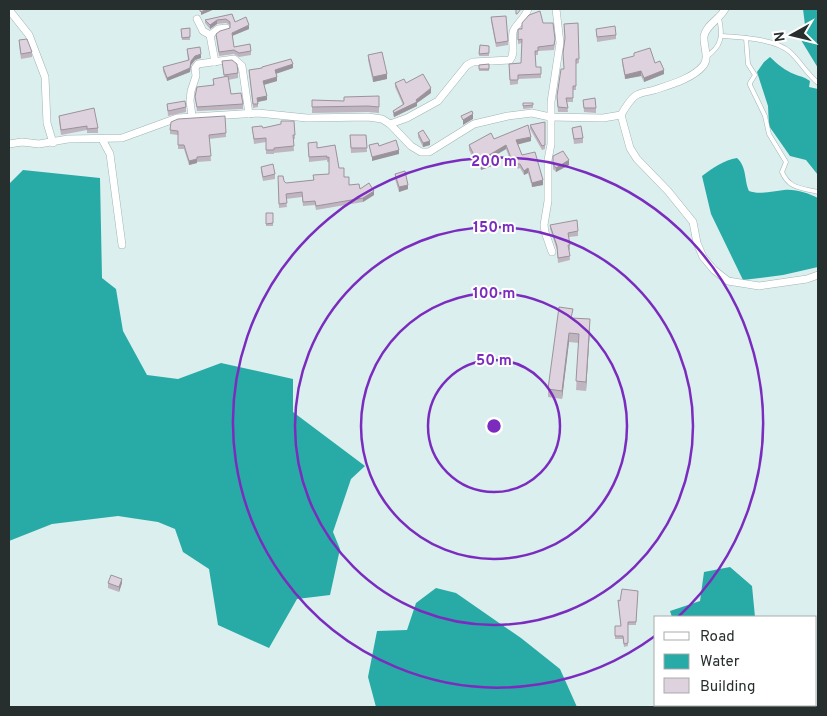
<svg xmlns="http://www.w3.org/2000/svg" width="827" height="716" font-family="Overpass,sans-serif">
  <rect width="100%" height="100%" fill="#dbefee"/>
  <g fill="#28aaa6">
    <path d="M803 9H818V68L801 40 805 25Z"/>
    <path d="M770 57C777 64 786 71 794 74 801 77 803 76 810 81L809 87 818 89V175L806 160 790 156 769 126 768 106 757 72 764 62Z"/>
    <path d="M737 158C747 167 744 180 749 191 759 195 773 191 784 190 797 189 807 193 818 198V267L783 275 743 280 711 214 702 176C713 168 724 160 737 158Z"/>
    <path d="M23 170 100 178 102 278 116 289 123 331 147 375 178 379 221 363 293 379V412L365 466 351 479 333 532 340 549 330 595 297 599 269 648 218 625 209 569 183 552 175 529 158 522 118 516 52 524 9 541V184Z"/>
    <path d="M730 567 752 586 755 617H672L670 611 700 601 704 572Z"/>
    <path d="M436 588 456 593 521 638 560 669 577 707H376L368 677 377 631 407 630 416 603Z"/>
    <path d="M700 705H784L785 707H699Z"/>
  </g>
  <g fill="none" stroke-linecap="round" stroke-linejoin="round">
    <defs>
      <g id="service">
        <path d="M722 36C740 37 776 39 790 52 800 61 807 74 818 83"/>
        <path d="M746 38 748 64 755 75 750 83V85L765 116 769 134 786 162 782 172C789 189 802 188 818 192"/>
        <path d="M706 57C722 46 723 36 719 18"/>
      </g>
      <g id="minor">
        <path d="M725 9C720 19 706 25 704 36 703 46 710 58 703 66 692 79 669 85 654 90 648 92 640 92 635 96 629 101 625 108 621 115L630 148 637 159 668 191 693 222 697 243 703 257 714 270 728 281 759 286 807 279 818 275"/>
        <path d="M10 11 29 35 45 77 47 123 53 143"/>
        <path d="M197 19 203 31 210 35"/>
        <path d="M215 62 210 35 218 29 226 28"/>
        <path d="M192 116 190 101 191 91 196 76 195 68 198 64 234 59 242 66 249 114"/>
        <path d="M390 124 407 118 438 101 467 65 473 62 510 60C516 53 511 42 513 32 515 25 524 20 528 9"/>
        <path d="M102 139 110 154 122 245"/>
        <path d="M9 144 22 142 39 144 68 139 122 138 177 118 258 113 307 118 368 117 382 119 390 124 411 146 421 152H429L474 124 508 116 532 113 550 117 603 118 621 115"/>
        <path d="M552 252 545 232 544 225 548 201V160L551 144V102L560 43 556 9"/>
      </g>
    </defs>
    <use href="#service" stroke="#a0b4b2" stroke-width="5"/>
    <use href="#minor" stroke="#a0b4b2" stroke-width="8"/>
    <use href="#service" stroke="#fff" stroke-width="4"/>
    <use href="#minor" stroke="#fff" stroke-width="7"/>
  </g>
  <g fill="#bfb5c0">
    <path d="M232 14 235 22 249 29 232 36 234 47 251 51V55L239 57 234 54 219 56 216 34 230 28V25L226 23 217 24 210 29 205 23V20Z"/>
    <path d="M491 17 508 41V45L496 47 491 21Z"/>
    <path d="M543 23 555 43 554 50 538 51V55H535L536 67H541V78L518 79V84L510 85 509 64 521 63 522 43 518 44V29Z"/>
    <path d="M578 23 579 63 576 64V90H573V102H567L568 112H558L557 100 564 69 565 40 564 24Z"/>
    <path d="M190 28V40H182L181 29Z"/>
    <path d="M596 29 616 35V39L597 42Z"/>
    <path d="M19 40 32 52V57L21 59 19 45Z"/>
    <path d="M480 45 489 46V56H479Z"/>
    <path d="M187 49 201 58 195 60 191 65 190 72 167 81 163 71V67L188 61Z"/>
    <path d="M634 53 655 63 664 74 644 82 641 76 625 79 622 63V59L634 56Z"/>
    <path d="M368 55 387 79 373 82 368 60Z"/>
    <path d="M222 61 238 73V78L228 80 231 94 243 104V109L197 111 195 97 213 85V79L224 77Z"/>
    <path d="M489 64V71H479V65Z"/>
    <path d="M293 68 276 74 277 81 264 85 267 100 258 102V107L253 108 249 70Z"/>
    <path d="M395 83H406L431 93 417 103V106L394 117 393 115V111L403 105 395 87Z"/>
    <path d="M379 96V113L368 112 312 113V100L344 101Z"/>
    <path d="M583 100 596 108V113L584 112Z"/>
    <path d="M523 103H533V108L523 109Z"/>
    <path d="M167 104 186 107V112L168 116Z"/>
    <path d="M59 116 98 128V133H87V130L61 135 59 121Z"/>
    <path d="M294 121 295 139H293L294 151 274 153V154H266V142L254 144 252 127 263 128Z"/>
    <path d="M545 122V149L542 150 530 129V125Z"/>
    <path d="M572 128 583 138V143L574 144Z"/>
    <path d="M170 130 226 133V137L209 139 211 161 197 162V163L189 165 184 149H178V135L170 134Z"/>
    <path d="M418 133 430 145 423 147 418 137Z"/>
    <path d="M350 135H366L367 152 351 153Z"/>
    <path d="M494 139 531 141 518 144 522 155 543 185 532 187 528 173 524 175 520 168 518 169 514 161 511 162 506 149 490 159 492 166 481 170 478 163 476 164 469 150V145Z"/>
    <path d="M308 143 317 148 335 145 339 168 349 185 374 195 363 202 316 210 315 205 303 206 302 197 286 199 287 207 279 208 278 181 286 183 313 180 329 174V162H327V160L309 162Z"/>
    <path d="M553 156 569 165 556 172 553 169Z"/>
    <path d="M261 167 275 174V179L263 181 261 171Z"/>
    <path d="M395 174 408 189 399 192 395 179Z"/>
    <rect x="266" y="213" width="7" height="13"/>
    <path d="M550 225 578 231V236L569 237 570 245V250H569L570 260 558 263 557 250 550 229Z"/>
    <path d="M573 318 590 328 586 391 576 390 579 343 569 342 562 399 548 397V389Z"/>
    <path d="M108 583H122L119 592 108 588Z"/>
    <path d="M638 591 636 625H628V646L624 647 623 639H615V626H621L618 600 620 601Z"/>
  </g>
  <g fill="#9b939c">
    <path d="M207 9H215L201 15V12Z"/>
    <path d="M217 20V24L210 29V25Z"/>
    <path d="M249 25V29L232 36V33Z"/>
    <path d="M201 54V58L195 60 191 65 190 72 167 81V78L191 61 195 56Z"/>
    <path d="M293 64V68L275 74V70Z"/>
    <path d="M664 70V74L644 82V78Z"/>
    <path d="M641 71V76L625 79V75Z"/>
    <path d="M387 74V79L373 82V77Z"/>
    <path d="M277 77V81L263 85V81Z"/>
    <path d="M431 88V93L417 103V106L394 117V113L416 100Z"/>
    <path d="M267 96V100L257 102V98Z"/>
    <path d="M473 114V119L463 125V120Z"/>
    <path d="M531 137V141L516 145V140Z"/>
    <path d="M430 141V145L423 147V143Z"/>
    <path d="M506 145V149L489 159V155Z"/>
    <path d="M399 150V154L372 161V157Z"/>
    <path d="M514 157V161L511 162V158Z"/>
    <path d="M478 158V163L476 164V159Z"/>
    <path d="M197 159V163L189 165V161Z"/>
    <path d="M569 160V165L556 172V168Z"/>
    <path d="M492 162V166L481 170V166Z"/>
    <path d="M528 168V173L524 175V171Z"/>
    <path d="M543 180V185L532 187V183Z"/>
    <path d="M408 185V189L399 192V187Z"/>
    <path d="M374 191V195L363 202V198Z"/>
    <path d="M590 319V328L586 391V382Z"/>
    <path d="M569 333V342L562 399V391Z"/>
    <path d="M122 579V583L119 592V587Z"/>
  </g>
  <g fill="#ded2df" stroke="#9b939c">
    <path d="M199 9H207L201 12Z"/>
    <path d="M516 9H521L517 14H516Z"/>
    <path d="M540 11 543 23H553L555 39 554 45 538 47V51H535L536 67H541V74L518 75V80H510L509 64 521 63 522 39 518 40V29H522V23L529 15Z"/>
    <path d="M232 14 235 22 246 17 249 25 232 33 234 47 250 44 251 51 239 53 234 50 219 52 216 34 220 31 230 28V22L226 19 217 20 210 25 205 20Z"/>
    <path d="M506 16 508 41 496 43 491 17Z"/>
    <path d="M578 23 579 59H576V86H573V98H566L568 108 558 107 557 96 561 69H564L563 53 565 38 564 24Z"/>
    <path d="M615 26 616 35 597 37 596 29Z"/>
    <path d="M190 28V37L182 38 181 29Z"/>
    <path d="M27 39 32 52 21 54 19 40Z"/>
    <path d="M480 45 489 46V53L479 54Z"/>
    <path d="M200 47 201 54 195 56 191 61 190 68 167 78 163 67 189 60 187 49Z"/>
    <path d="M650 48 655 63 660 61 664 70 644 78 641 71 625 75 622 59 634 56V53Z"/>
    <path d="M382 52 387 74 373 77 368 55Z"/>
    <path d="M291 59 293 64 275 70 277 77 263 81 267 96 257 98 258 104H253L249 70 262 68V67Z"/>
    <path d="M232 60 237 64 238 73 224 75 222 61Z"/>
    <path d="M489 64V69H479V65Z"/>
    <path d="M423 74 431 88 416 100 417 102 394 113 393 111 404 104 395 83 404 79 406 83Z"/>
    <path d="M228 76 231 94 241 93 243 104 197 107 195 97 197 87 214 85 213 79Z"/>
    <path d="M379 96V107L368 106 312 107V100L344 101V97Z"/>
    <path d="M595 98 596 108H584L583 100Z"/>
    <path d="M185 101 186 107 168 111 167 104Z"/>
    <path d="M523 103H533V105L523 106Z"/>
    <path d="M94 108 98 128 87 129V126L61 130 59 116Z"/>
    <path d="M472 111 473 114 463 120 461 116Z"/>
    <path d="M225 116 226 133 209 135 211 156 197 157V159L189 161 184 145H178V131L170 130 171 122 178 119Z"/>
    <path d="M281 121H294L295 135H293L294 146 274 148V150H266V138L254 139 252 127 262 126 263 128 281 124Z"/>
    <path d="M545 122V145L542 146 530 125Z"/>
    <path d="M528 125 531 137 516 140 522 155 535 152 543 180 532 183 528 168 524 171 520 164H518L514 157 511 158 506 145 489 155 492 162 481 166 478 158 476 159 469 145 491 133 494 139Z"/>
    <path d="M581 126 583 138 574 139 572 128Z"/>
    <path d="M423 130 430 141 423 143 418 133Z"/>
    <path d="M350 135H366L367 148H351Z"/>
    <path d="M396 140 399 150 372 157 369 145 378 143 379 146Z"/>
    <path d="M317 142V148L335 145 339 168H344V177H349V185L359 184 360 189 369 183 374 191 363 198 316 206 315 201 303 202 302 192 286 194 287 203 279 204 278 176H283L284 181 286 183 314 180 313 175 329 174V157L327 158V156L309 157 308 143Z"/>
    <path d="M563 151 569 160 556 168 553 164V156Z"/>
    <path d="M273 164 275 174 263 177 261 167Z"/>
    <path d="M405 171 408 185 399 187 395 174Z"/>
    <path d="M266 213H273V223L266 224Z"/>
    <path d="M577 220 578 231 568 233 570 245H568L570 256 558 258 557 246 550 225Z"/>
    <path d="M559 307 573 309 571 318 590 319 586 382 576 381 579 334 569 333 562 391 548 389Z"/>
    <path d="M111 575 122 579 119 587 108 583Z"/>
    <path d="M622 589 638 591 636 622H628V643L624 644 623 636H615V626H621L618 600 620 601Z"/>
  </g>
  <g fill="none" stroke="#7b2cbf" stroke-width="2.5">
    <circle cx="494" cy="426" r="66"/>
    <circle cx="494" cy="426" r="133"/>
    <circle cx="494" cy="426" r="199"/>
    <path d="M655 636A265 265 0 1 1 678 617"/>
  </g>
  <circle cx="494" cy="426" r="8" fill="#7b2cbf" stroke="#fff" stroke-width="2.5"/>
  <g font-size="15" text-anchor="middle" font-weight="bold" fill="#7b2cbf" stroke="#fff" stroke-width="4" stroke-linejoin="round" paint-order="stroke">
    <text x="494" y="166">200 m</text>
    <text x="494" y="232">150 m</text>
    <text x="494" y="298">100 m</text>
    <text x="494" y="365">50 m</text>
  </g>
  <rect width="827" height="716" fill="none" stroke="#272e2e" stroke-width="20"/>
  <rect x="654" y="616" width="162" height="90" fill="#ffffff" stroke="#a9abab"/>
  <rect x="664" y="632" width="25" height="8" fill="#ffffff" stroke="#a9abab"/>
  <text x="700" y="641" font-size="15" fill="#272e2e">Road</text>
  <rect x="664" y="654" width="25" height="15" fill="#28aaa6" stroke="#a9abab"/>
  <text x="700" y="666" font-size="15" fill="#272e2e">Water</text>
  <rect x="664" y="678" width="25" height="15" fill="#ded2df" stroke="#a9abab"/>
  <text x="700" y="691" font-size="15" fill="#272e2e">Building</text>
  <g transform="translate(792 35) rotate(262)" stroke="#ffffff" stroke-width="4" paint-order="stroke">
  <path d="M0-4L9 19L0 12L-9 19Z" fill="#272e2e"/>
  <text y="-8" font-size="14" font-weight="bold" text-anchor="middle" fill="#272e2e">N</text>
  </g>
</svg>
